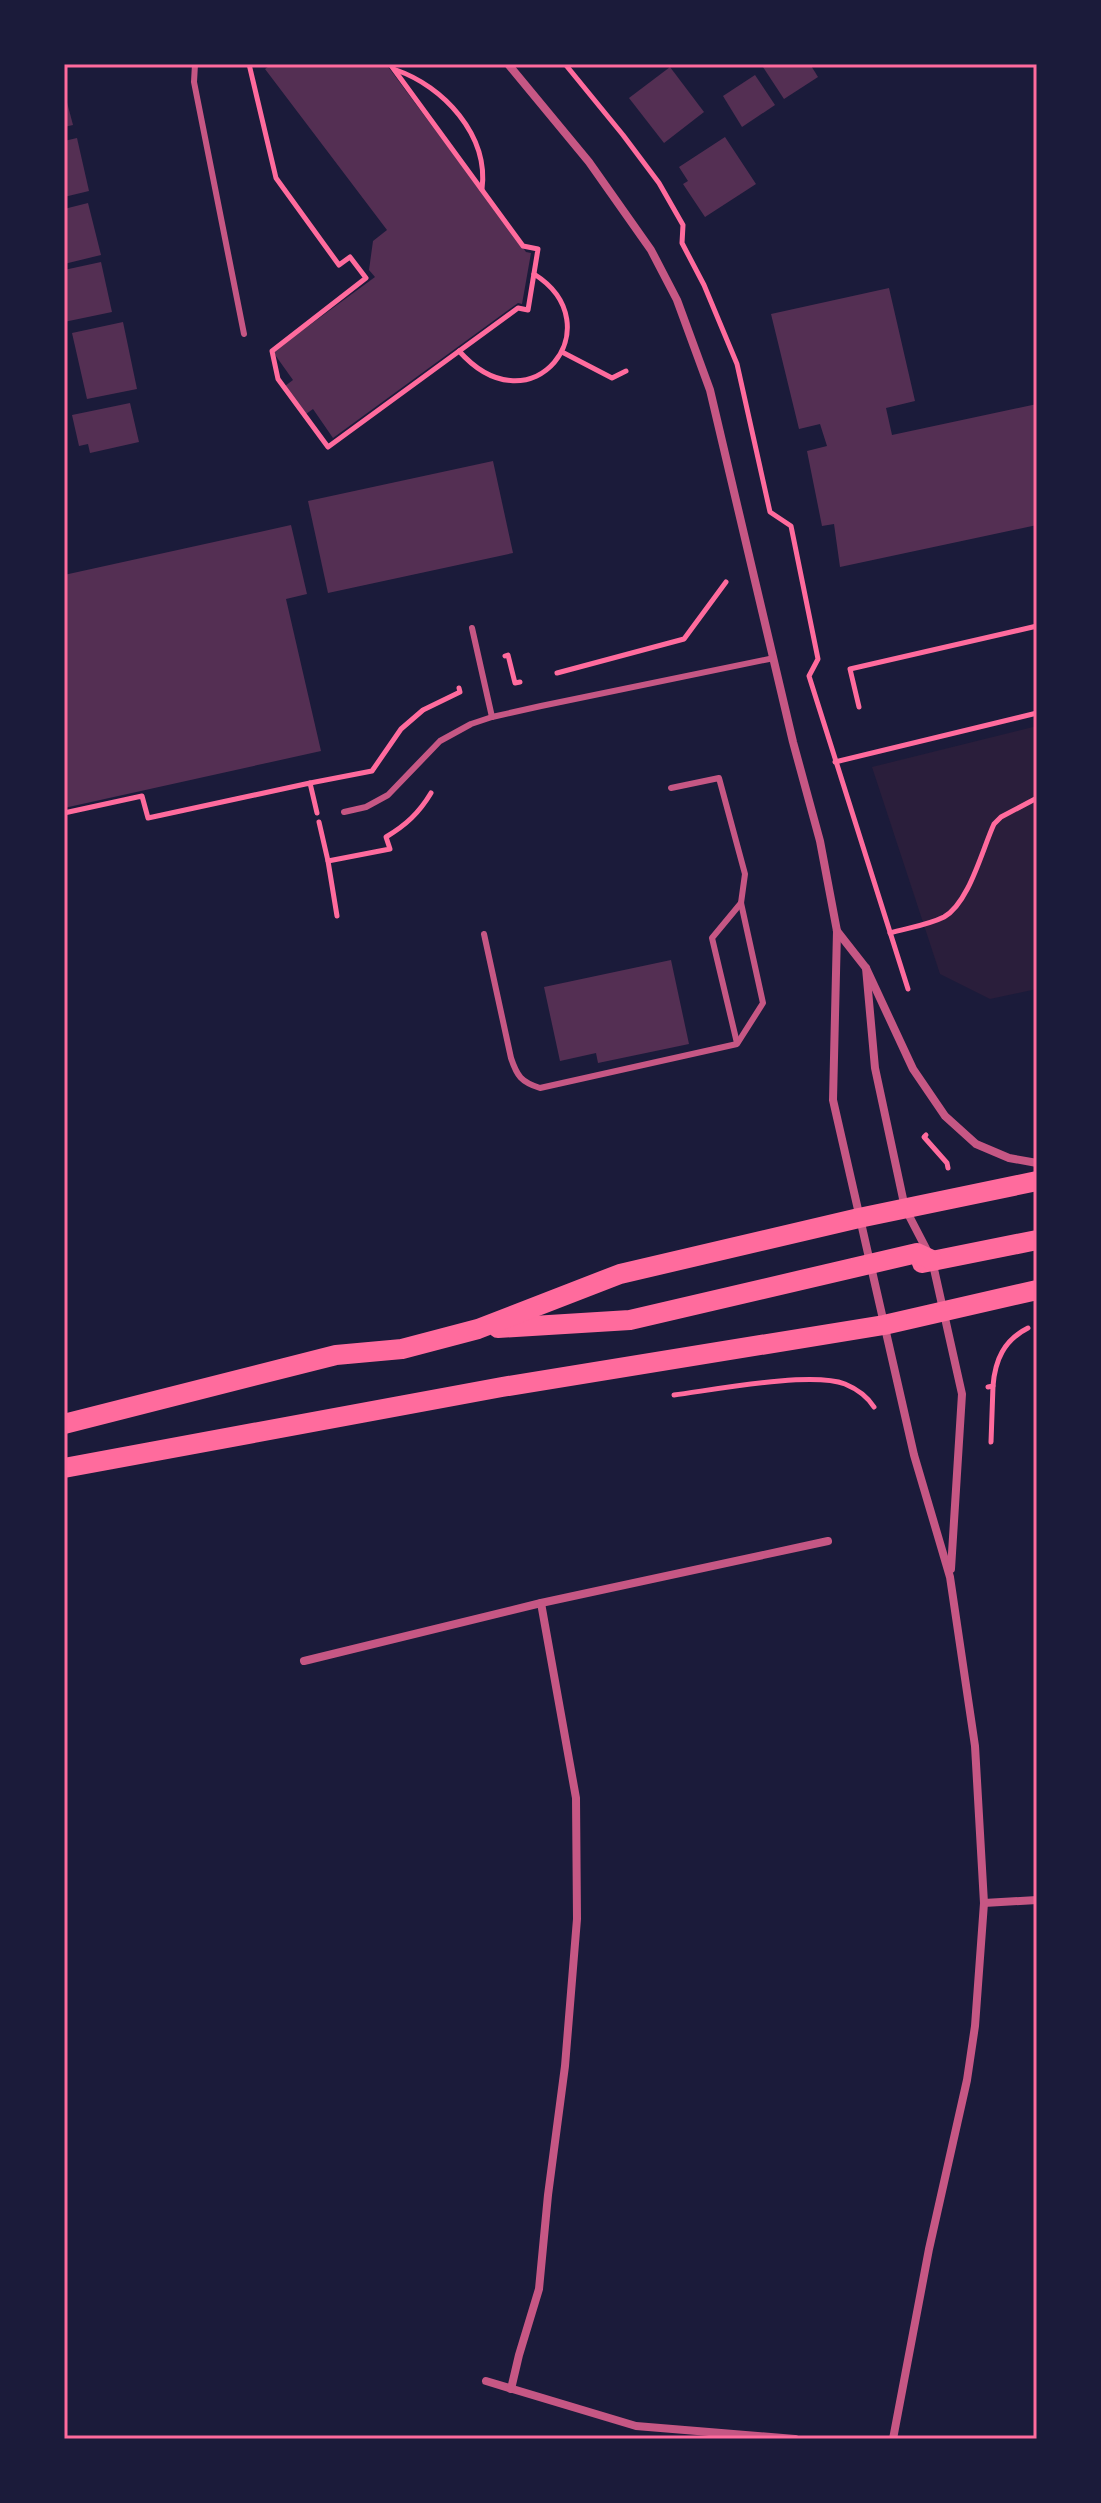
<svg xmlns="http://www.w3.org/2000/svg" width="1101" height="2503" font-family="Bitter,serif">
  <rect width="100%" height="100%" fill="#1b1b3a"/>
  <path fill="#2a1e3b" d="M1037 726V989L990 999 940 974 872 767Z"/>
  <g fill="#542f53">
    <path d="M272 64H386L526 252 531 253 522 304 518 303 333 438 313 409 306 414 285 386 293 380 273 352 375 277 369 270 373 241 387 230 265 69Z"/>
    <path d="M761 64H810L818 77 784 99Z"/>
    <path d="M670 67 704 112 664 143 629 98Z"/>
    <path d="M755 75 775 105 742 127 723 96Z"/>
    <path d="M64 91 73 125 64 127Z"/>
    <path d="M725 137 756 184 705 217 683 184 688 181 679 167Z"/>
    <path d="M77 138 89 191 64 197V141Z"/>
    <path d="M88 203 101 255 64 264V209Z"/>
    <path d="M101 262 112 312 64 322V270Z"/>
    <path d="M889 288 915 401 886 408 892 435 1037 404V525L840 567 834 524 822 526 807 451 827 446 820 424 799 429 771 314Z"/>
    <path d="M123 322 137 389 87 399 72 333Z"/>
    <path d="M130 403 139 442 90 453 88 444 79 446 72 415Z"/>
    <path d="M493 461 513 553 328 593 308 501Z"/>
    <path d="M291 525 307 594 286 599 321 751 64 808V575Z"/>
    <path d="M671 960 689 1044 598 1063 596 1053 560 1061 544 987Z"/>
  </g>
  <g fill="none" stroke-linecap="round" stroke-linejoin="round">
    <g stroke="#ff6b9d" stroke-width="5">
      <path d="M249 64 276 178 339 265 350 257 366 278 272 351 278 379 328 447 518 308 528 310 538 249 523 246 390 64"/>
      <path d="M565 64 623 135 659 183 683 225 682 243 704 285 737 364 770 512 791 526 818 659 809 676 908 989"/>
      <path d="M396 70C443 86 489 135 482 189"/>
      <path d="M459 351C532 433 615 325 534 274"/>
      <path d="M562 352 612 378 626 371"/>
      <path d="M505 656 508 655 515 683 520 682"/>
      <path d="M557 673 684 639 726 582"/>
      <path d="M859 707 850 669 1037 626"/>
      <path d="M835 762 1037 713"/>
      <path d="M310 783 372 771 401 729 423 710 460 692 459 688"/>
      <path d="M64 813 142 796 148 818 310 783 317 813"/>
      <path d="M319 822 328 861 390 849 386 837C406 825 419 813 431 793"/>
      <path d="M328 861 337 916"/>
      <path d="M890 933C908 928 928 925 944 917 969 903 982 850 994 824L1001 817 1037 798"/>
      <path d="M926 1135 924 1137 947 1163 948 1168"/>
      <path d="M988 1387 993 1386C995 1360 1004 1340 1028 1328"/>
      <path d="M674 1395C713 1390 811 1371 845 1384 857 1389 867 1396 874 1407"/>
      <path d="M991 1442 993 1386"/>
    </g>
    <g stroke="#c65784" stroke-width="6">
      <path d="M195 64 194 82 244 334"/>
      <path d="M472 628 492 717"/>
      <path d="M344 812 366 807 388 795 440 741 471 724 492 717 541 706 774 658"/>
      <path d="M484 934 511 1058C517 1076 521 1082 540 1088L737 1044 763 1003 741 903 745 874 719 778 671 788"/>
      <path d="M737 1043 712 938 741 903"/>
    </g>
    <g stroke="#c65784" stroke-width="8">
      <path d="M508 64 589 162 651 250 677 300 710 390 793 742 820 841 837 931 833 1100 914 1455 950 1577 975 1746 984 1903 975 2026 967 2080 929 2249 893 2439"/>
      <path d="M837 931 866 968 913 1069 945 1116 976 1144 1009 1158 1037 1163"/>
      <path d="M866 968 875 1068 905 1208 932 1260 962 1394 951 1569"/>
      <path d="M304 1661 541 1603 828 1541"/>
      <path d="M984 1903 1037 1900"/>
      <path d="M486 2381 636 2426 795 2439"/>
      <path d="M511 2389 519 2355 539 2289 548 2195 565 2066 577 1919 576 1798 541 1603"/>
    </g>
    <g stroke="#ff6b9d" stroke-width="20">
      <path d="M922 1263 1037 1240"/>
      <path d="M498 1328 630 1320 917 1253 932 1260"/>
      <path d="M64 1424 336 1355 402 1349 478 1329 620 1274 859 1218 1037 1181"/>
      <path d="M64 1468 502 1387 884 1325 1037 1290"/>
    </g>
  </g>
  <rect width="1101" height="2503" fill="none" stroke="#1b1b3a" stroke-width="132"/>
  <rect x="66" y="66" width="969" height="2371" fill="none" stroke="#ff6b9d" stroke-width="3"/>
</svg>
